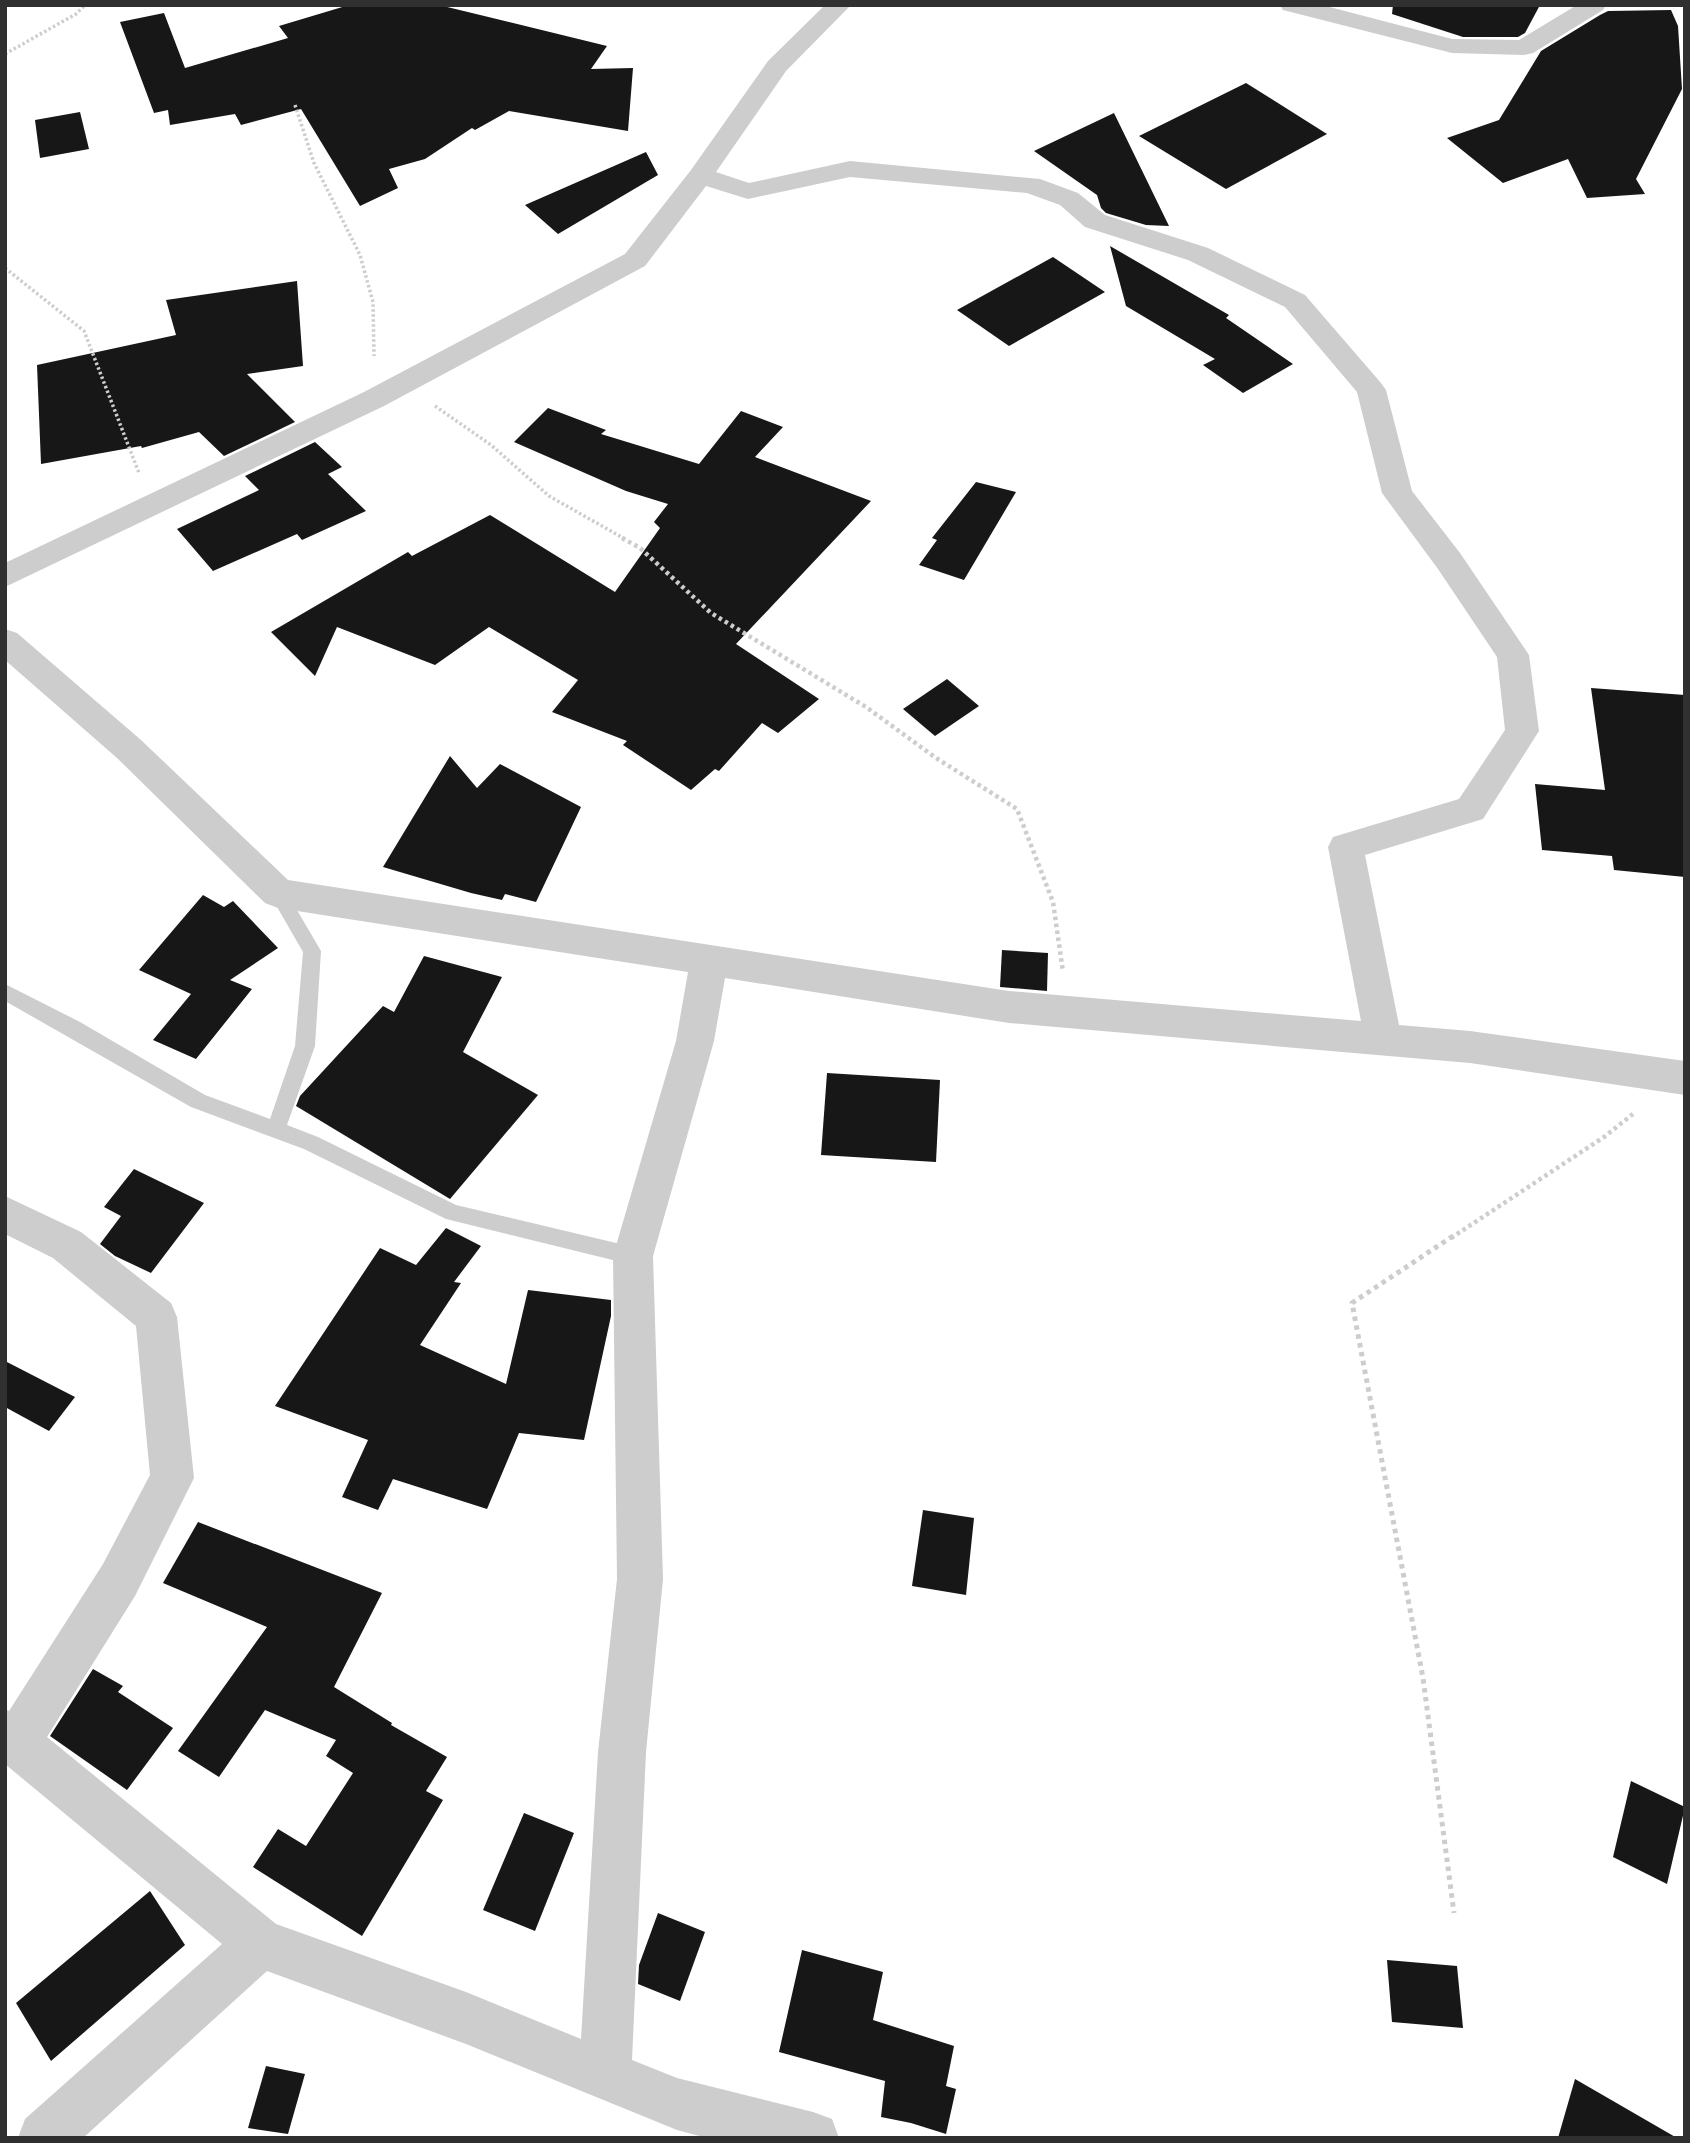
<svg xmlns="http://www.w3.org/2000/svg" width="1690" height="2143" font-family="'PT Sans',sans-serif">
  <rect width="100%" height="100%" fill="#fff"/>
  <g fill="#171717">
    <path d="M349 5H439L607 46 591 69 633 68 628 131 509 111 475 130 472 128 425 159 389 169 398 188 360 206 301 109 241 125 235 114 170 125 168 110 154 113 120 22 164 13 185 68 288 38 279 26Z"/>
    <path d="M1393 5H1540L1525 33 1518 37H1463L1392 14Z"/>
    <path d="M1671 10 1678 26 1682 89 1636 179 1645 194 1587 198 1568 159 1503 183 1447 138 1499 120 1541 51 1600 15 1608 11Z"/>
    <path d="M1246 83 1327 134 1226 189 1139 136Z"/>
    <path d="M80 112 89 149 40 158 35 120Z"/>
    <path d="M1114 113 1169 226 1146 225 1106 213 1101 208 1097 195 1034 151Z"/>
    <path d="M646 152 658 175 558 234 525 205Z"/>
    <path d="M1110 246 1229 315 1226 318 1293 364 1243 393 1203 365 1215 359 1126 306Z"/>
    <path d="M1053 257 1105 292 1009 346 957 310Z"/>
    <path d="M297 281 303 366 247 374 295 422 224 456 199 432 142 448 141 446 41 464 37 365 176 335 166 300Z"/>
    <path d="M548 408 606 430 601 434 699 464 741 411 783 427 755 457 871 501 736 644 819 699 778 733 762 723 719 771 715 769 691 790 623 745 627 741 552 712 578 680 489 627 435 665 337 627 315 676 271 632 408 552 412 556 490 515 615 592 660 528 654 522 668 504 626 491 514 442Z"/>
    <path d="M315 442 342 467 328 474 366 511 302 540 297 534 213 571 177 529 259 490 245 476Z"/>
    <path d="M976 482 1016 492 964 580 919 565 937 540 932 538Z"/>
    <path d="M947 679 979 706 935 736 903 709Z"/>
    <path d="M1591 688 1685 695V877L1614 870 1612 856 1542 850 1535 784 1605 790Z"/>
    <path d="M450 756 477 788 500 764 581 807 536 902 505 894 502 900 471 893 383 867Z"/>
    <path d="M203 895 224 907 233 901 278 948 230 980 252 989 196 1059 153 1040 191 994 139 970Z"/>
    <path d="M1002 950 1048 953 1047 991 1000 987Z"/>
    <path d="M424 956 502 977 463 1052 538 1095 450 1199 296 1106 300 1096 383 1006 394 1012Z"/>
    <path d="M827 1073 940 1080 936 1162 821 1155Z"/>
    <path d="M134 1169 204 1203 151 1273 115 1256 100 1244 121 1216 104 1207Z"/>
    <path d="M446 1228 481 1246 454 1282 461 1283 420 1345 506 1384 528 1290 611 1300V1316L584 1440 519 1433 487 1509 393 1479 378 1510 342 1497 368 1440 275 1406 380 1248 416 1265Z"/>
    <path d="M5 1361 75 1397 49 1431 5 1407Z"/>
    <path d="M923 1510 974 1518 966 1595 912 1586Z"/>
    <path d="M198 1522 382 1593 334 1687 392 1723 391 1725 447 1757 426 1791 443 1800 362 1936 253 1867 278 1829 306 1846 353 1773 326 1756 336 1740 265 1710 219 1777 178 1751 267 1627 163 1583Z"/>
    <path d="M93 1669 123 1686 118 1692 173 1728 127 1790 50 1736Z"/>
    <path d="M1631 1781 1685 1807 1667 1884 1613 1857Z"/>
    <path d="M524 1813 574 1833 535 1931 483 1910Z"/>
    <path d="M150 1891 185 1945 51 2061 16 2003Z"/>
    <path d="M658 1913 705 1932 680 2001 638 1984 639 1965Z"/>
    <path d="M802 1950 883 1972 873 2020 954 2046 946 2086 956 2089 946 2134 911 2123 881 2117 885 2081 779 2052Z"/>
    <path d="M1387 1960 1457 1966 1463 2028 1392 2022Z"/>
    <path d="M266 2066 305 2074 288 2134 248 2128Z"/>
    <path d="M1575 2079 1677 2138H1558Z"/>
  </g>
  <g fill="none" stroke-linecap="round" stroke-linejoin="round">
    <g stroke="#cdcdcd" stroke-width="3.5" stroke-dasharray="2.5 2.5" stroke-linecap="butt">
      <path d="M5 54 76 14 85 5"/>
      <path d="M295 105 314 163 360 255 373 302 374 356"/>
      <path d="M5 268 84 331 139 473"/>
      <path d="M435 406 491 445 549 496 625 539"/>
    </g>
    <g stroke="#cdcdcd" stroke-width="4.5" stroke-dasharray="3.5 3.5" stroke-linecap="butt">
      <path d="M622 538 640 548 711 613 866 707 936 758 1017 809 1053 902 1063 972"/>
      <path d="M1451 1238 1604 1137 1633 1114"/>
    </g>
    <path stroke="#cdcdcd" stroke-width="5" stroke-dasharray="4.5 4.5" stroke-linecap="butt" d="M1453 1236 1352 1303 1423 1678 1454 1913"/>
    <path fill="#cdcdcd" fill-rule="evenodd" d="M278 886 284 888 321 951 315 1046 287 1125 318 1137 456 1205 633 1247 640 1249 643 1256 640 1263 633 1265 446 1219 304 1149 191 1107 5 1001V984L80 1022 205 1095 270 1119 295 1046 303 952 269 893 272 888Z"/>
    <g fill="#cdcdcd" fill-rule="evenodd">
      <path d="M825 5H851L786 71 716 172 749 183 850 161 1040 179 1078 193 1105 215 1208 248 1305 295 1381 383 1386 390 1412 491 1460 553 1529 655 1539 731 1483 819 1365 855 1399 1025 1470 1031 1685 1061V1095L1470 1063 1009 1023 725 978 714 1041 653 1256 663 1579 646 1752 632 2060 677 2078 813 2112 832 2119 839 2138H707L677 2130 466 2044 267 1971 83 2138H18L25 2119 222 1944 5 1764V1709L9 1711 103 1564 150 1475 136 1326 53 1258 5 1234V1196L81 1232 171 1303 177 1317 194 1478 135 1596 47 1737 276 1924 466 1992 581 2039 598 1752 617 1579 613 1256 676 1041 688 972 278 908 265 903 117 758 5 660V629L17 633 141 740 288 880 1009 991 1361 1021 1328 847 1333 837 1459 799 1505 730 1497 657 1438 569 1382 493 1357 392 1285 307 1188 260 1085 227 1060 205 1027 193 850 177 748 199 706 186 645 266 384 406 5 587V563L364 392 625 254 691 170 768 61Z"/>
      <path d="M1280 5H1322L1452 39 1519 40 1577 5H1606L1603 10 1533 53 1524 55 1452 53 1283 10Z"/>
    </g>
  </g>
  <rect width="1690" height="2143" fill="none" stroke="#303030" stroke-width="14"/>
</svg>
